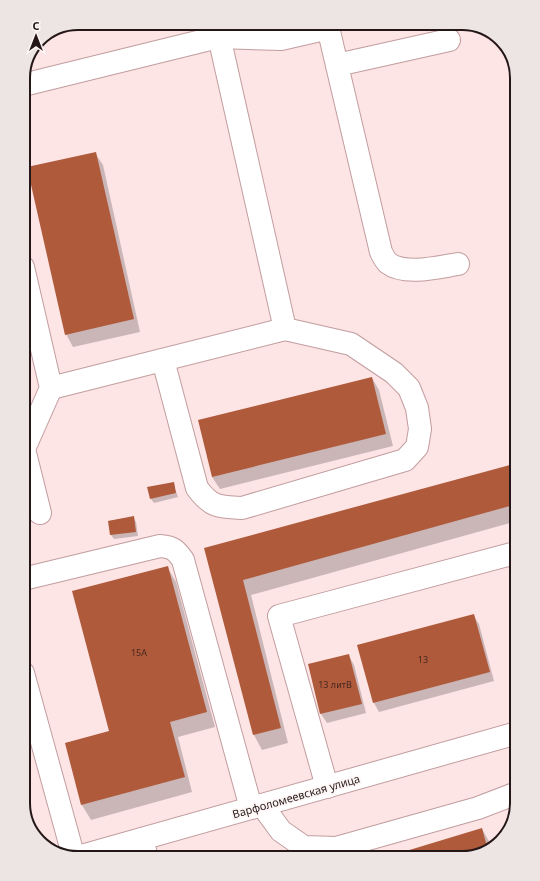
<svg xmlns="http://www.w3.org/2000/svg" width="540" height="881" font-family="'Noto Sans',sans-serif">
  <rect width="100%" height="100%" fill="#fde4e5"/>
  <g fill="#0003">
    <path d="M78 23H98L49 35Z"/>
    <path d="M95 153 103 165 140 332 73 347 66 334Z"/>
    <path d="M23 346 31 382 23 384Z"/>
    <path d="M372 378 379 390 393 446 220 489 212 477Z"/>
    <path d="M517 464V521L251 595 288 743 262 750 254 735 205 549Z"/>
    <path d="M173 483 178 497 154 503 151 499Z"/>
    <path d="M133 517 136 522 138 536 114 539 111 535 109 521Z"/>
    <path d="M167 567 176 582 215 727 178 737 192 792 91 820 82 805 66 743 111 732Z"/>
    <path d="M473 615 479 624 494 681 379 712 374 703Z"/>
    <path d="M349 656 354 665 366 713 327 723 321 714 309 665Z"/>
    <path d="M482 829 490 843 501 840 486 852 462 858Z"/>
  </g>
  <g fill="#ae5a3b">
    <path d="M96 152 134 319 65 335 27 167Z"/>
    <path d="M372 377 386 434 212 477 198 420Z"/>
    <path d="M517 463V504L243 580 281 728 253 735 204 548Z"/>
    <path d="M174 482 176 493 150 499 147 487Z"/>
    <path d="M134 516 136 532 110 535 108 521Z"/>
    <path d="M168 566 207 712 170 722 185 777 81 805 65 743 109 731 72 591Z"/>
    <path d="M474 614 490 672 373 703 357 645Z"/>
    <path d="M349 654 362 704 320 714 308 664Z"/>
    <path d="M482 828 486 843 502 838 486 852 462 858H383Z"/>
  </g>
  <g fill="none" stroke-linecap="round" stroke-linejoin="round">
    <defs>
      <g id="minor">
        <path d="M327 23 381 252C383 256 385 260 388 263 405 276 439 267 458 264"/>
        <path d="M337 65 449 40"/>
        <path d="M23 85 218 37 281 39 329 28"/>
        <path d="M23 267 51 388 24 449 40 513"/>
        <path d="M163 360 197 488C211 507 218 507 242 508L405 460 417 447 420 429 417 408 409 388 394 373 351 344 285 329 216 23"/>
        <path d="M51 388 285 329"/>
        <path d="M23 579 160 546C173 547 176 550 183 560L251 808"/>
        <path d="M23 673 74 858"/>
        <path d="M327 787 279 616 515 553 517 559"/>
        <path d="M262 805 281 831 304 847 336 848 478 808 517 793"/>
        <path d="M142 839 147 858"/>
        <path d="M74 858 517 733"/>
      </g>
    </defs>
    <use href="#minor" stroke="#c29d9f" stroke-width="24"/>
    <use href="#minor" stroke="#fff" stroke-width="22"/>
  </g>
  <g text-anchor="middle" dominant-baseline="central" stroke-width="3.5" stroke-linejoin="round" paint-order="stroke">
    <g font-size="9" fill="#472821">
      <text x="139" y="652">15А</text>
      <text x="423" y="659">13</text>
      <text x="335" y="684">13 литВ</text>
    </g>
    <g font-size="11" fill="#251718" stroke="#fef6f6">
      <text transform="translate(296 796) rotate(-16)">Варфоломеевская улица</text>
    </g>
  </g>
  <path d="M0 0H540V881H0ZM78 30H462A48 48 0 0 1 510 78V803A48 48 0 0 1 462 851H78A48 48 0 0 1 30 803V78A48 48 0 0 1 78 30Z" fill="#ede4e4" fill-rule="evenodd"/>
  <path fill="none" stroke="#251718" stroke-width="2" d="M78 30H462A48 48 0 0 1 510 78V803A48 48 0 0 1 462 851H78A48 48 0 0 1 30 803V78A48 48 0 0 1 78 30Z"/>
  <g transform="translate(36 36)" stroke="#fef6f6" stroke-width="3" paint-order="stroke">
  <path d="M0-3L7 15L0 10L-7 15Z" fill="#251718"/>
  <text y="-6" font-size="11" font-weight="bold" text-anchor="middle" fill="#251718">С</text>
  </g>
</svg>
